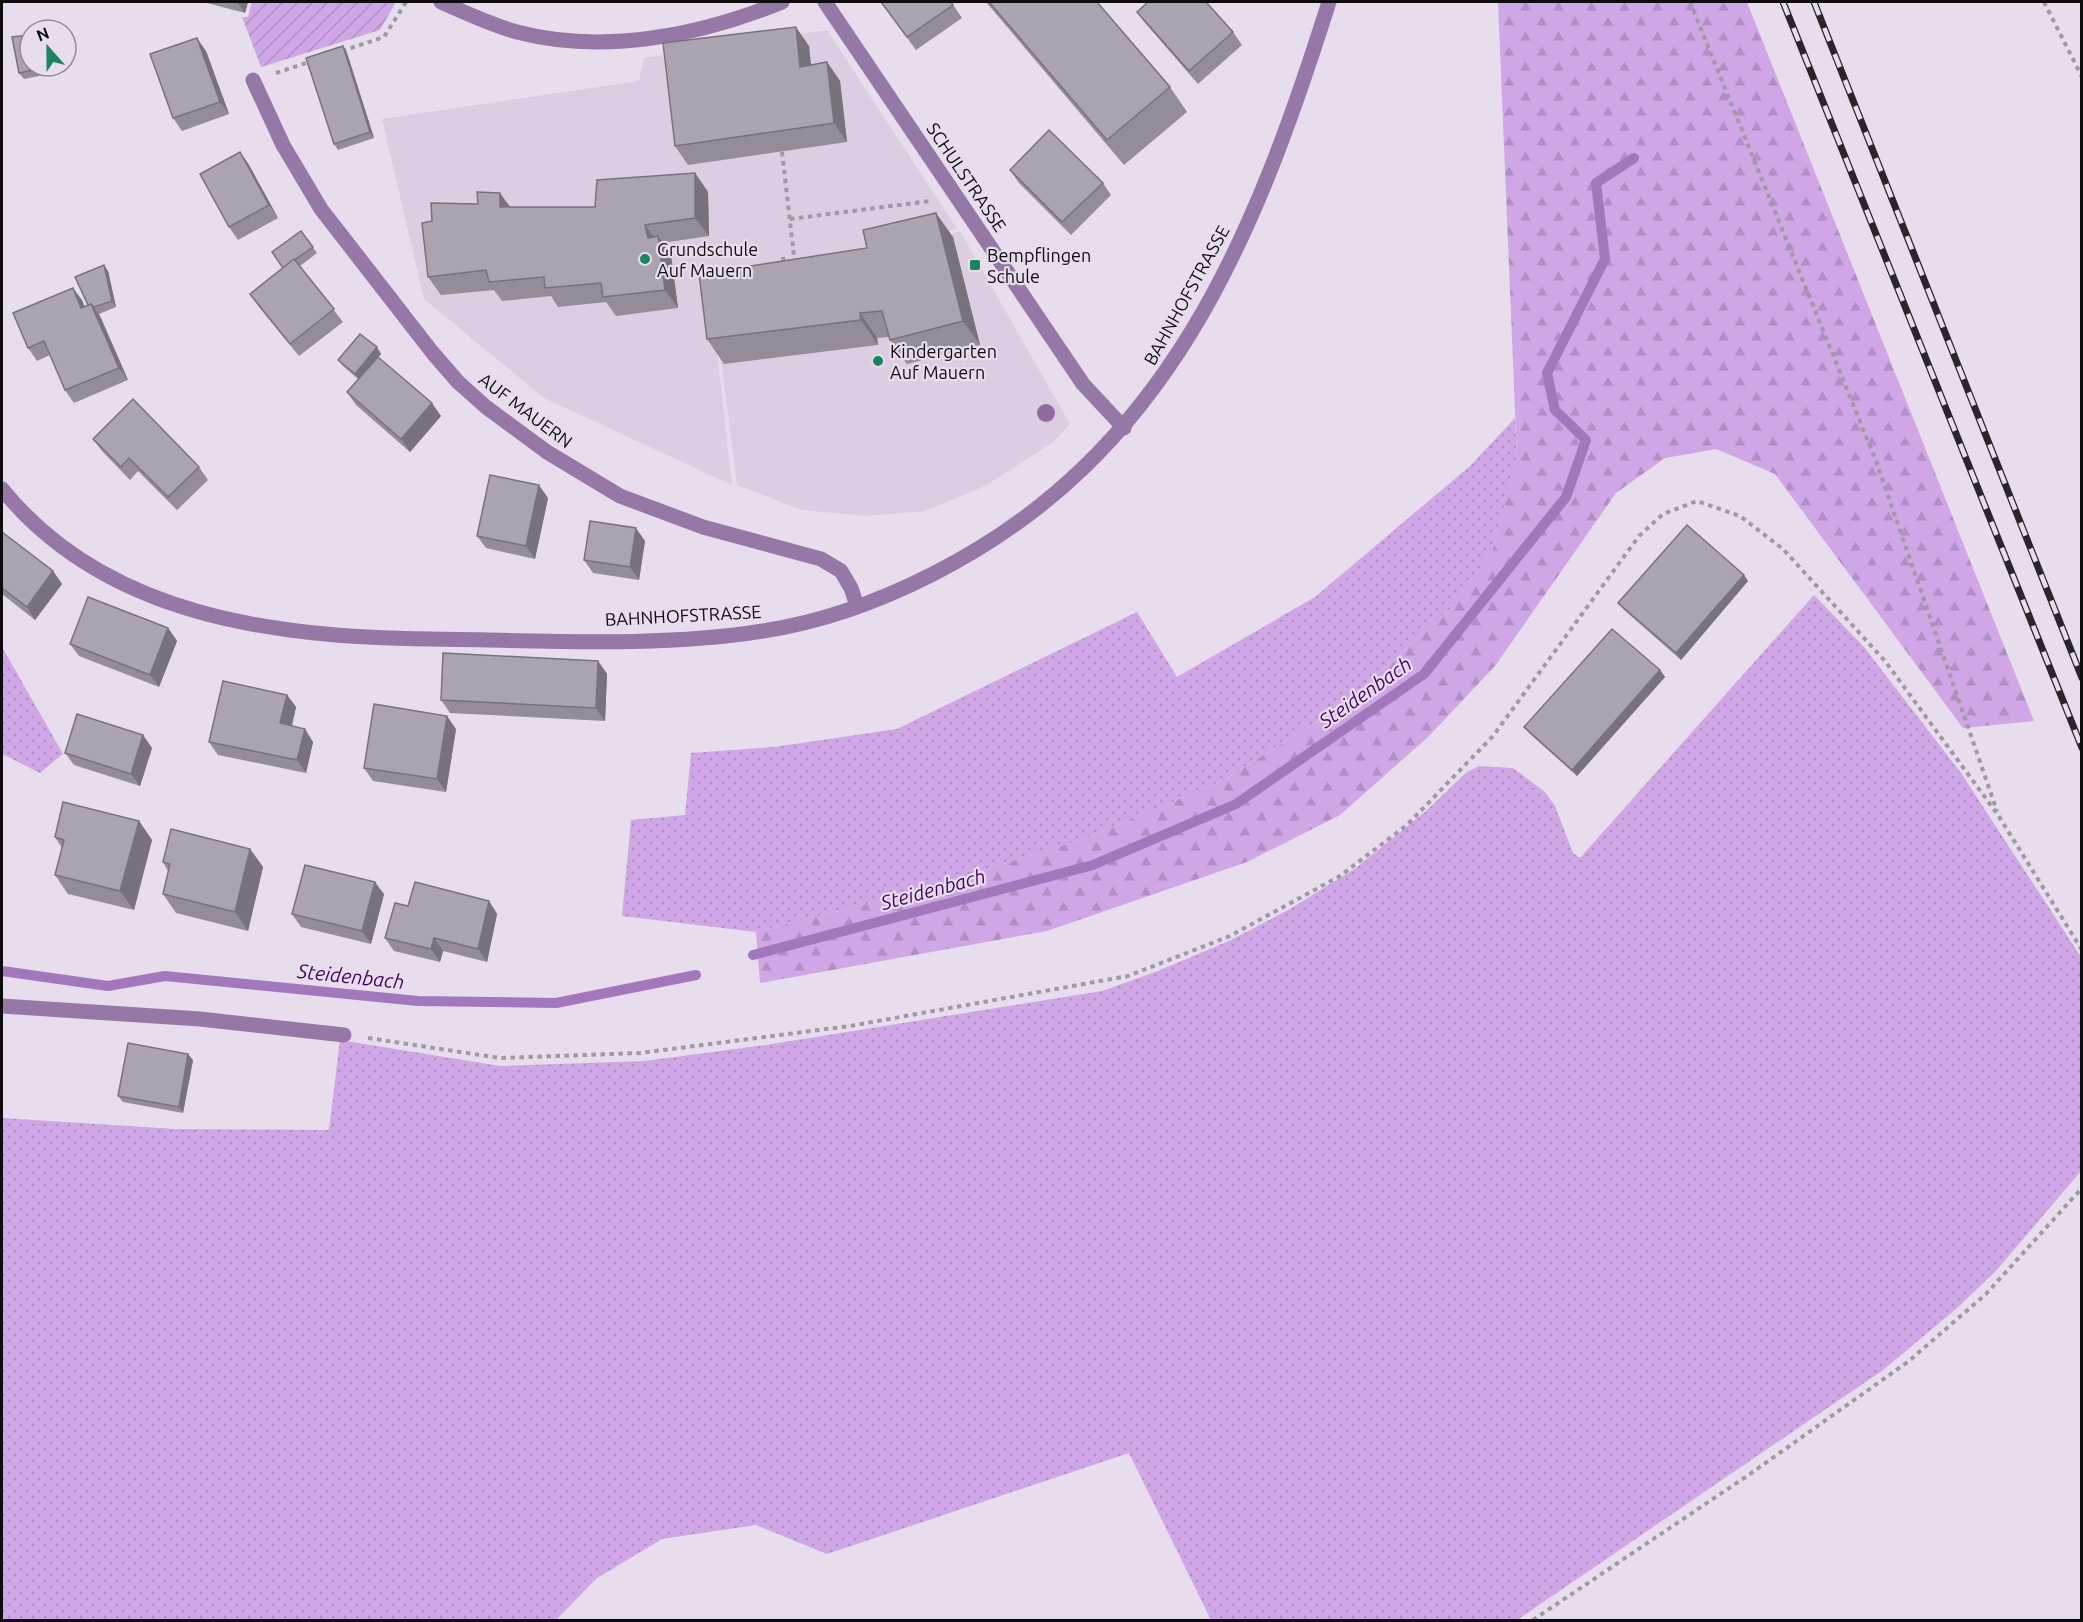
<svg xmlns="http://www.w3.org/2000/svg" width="2083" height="1622" font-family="Ubuntu,sans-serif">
  <defs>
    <pattern id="grass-dots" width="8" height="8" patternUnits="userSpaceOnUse" patternTransform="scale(1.5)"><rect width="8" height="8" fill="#cfa6e6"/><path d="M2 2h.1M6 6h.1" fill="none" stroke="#b18ec4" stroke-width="1.8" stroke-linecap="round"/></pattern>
    <pattern id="forest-firs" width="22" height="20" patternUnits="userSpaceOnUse" patternTransform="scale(1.5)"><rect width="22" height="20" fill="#cfa6e6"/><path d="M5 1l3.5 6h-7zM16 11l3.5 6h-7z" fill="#b18ec4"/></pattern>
    <pattern id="garden-furrows" width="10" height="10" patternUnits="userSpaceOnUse" patternTransform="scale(1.5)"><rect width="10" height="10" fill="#cfa6e6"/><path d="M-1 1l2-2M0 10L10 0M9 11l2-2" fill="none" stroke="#b18ec4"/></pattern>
  </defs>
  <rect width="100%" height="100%" fill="#e7ddec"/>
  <g fill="#dbcee3">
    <path d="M827 30 957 229 875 249 711 297 732 485 544 398 424 299 382 119 639 81 644 58Z"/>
    <path d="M960 231 1070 424 1052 443 985 486 925 511 867 516 802 510 737 485 713 298Z"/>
  </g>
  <g fill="url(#grass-dots)">
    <path d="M1515 418 1517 458 1493 549 1452 607 1346 703 1224 780 1090 837 906 894 756 932 622 916 631 820 685 815 691 753 774 747 897 729 1137 612 1177 677 1315 597 1470 466Z"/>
    <path d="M1814 595 1864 647 1961 773 2081 957V1171L1995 1272 1956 1309 1883 1370 1517 1620H1211L1129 1453 827 1554 756 1525 662 1539 597 1578 556 1620H2V1118L176 1129 329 1130 340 1040 500 1066 644 1061 766 1045 1102 991 1158 971 1231 940 1290 909 1356 868 1426 811 1467 772 1479 766 1513 768 1545 792 1555 806 1573 853 1580 858Z"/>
    <path d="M2 647 63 754 40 773 2 754Z"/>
  </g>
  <path fill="url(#forest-firs)" d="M1498 2H1747L2034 721 1963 728 1775 474 1716 449 1665 458 1616 493 1495 666 1428 737 1340 815 1247 862 1047 931 760 983 756 932 906 894 1090 837 1224 780 1346 703 1452 607 1493 549 1517 458Z"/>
  <path fill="url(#garden-furrows)" d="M252 2H396L380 30 261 67 242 17H248Z"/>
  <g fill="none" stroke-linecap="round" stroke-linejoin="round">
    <g stroke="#a377bb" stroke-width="10">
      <path d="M753 955 1093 865 1236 804 1424 674 1566 497 1586 440 1555 410 1547 373 1605 259 1596 183 1634 158"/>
      <path d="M2 971 108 986 165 976 418 1001 556 1003 696 975"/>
    </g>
    <g stroke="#a098a3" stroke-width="4" stroke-dasharray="4.5 4.5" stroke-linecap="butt">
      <path d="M1690 2 1876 461 1997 811"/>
      <path d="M2044 2 2082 77"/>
      <path d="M342 51 384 37 406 2"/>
      <path d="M276 73 312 61"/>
      <path d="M782 152 794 256"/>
      <path d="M790 219 930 201"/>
      <path d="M783 257 784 266"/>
      <path d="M368 1038 500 1058 640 1053 850 1026 1128 976 1230 936 1340 876 1407 825 1493 736 1639 536 1663 514 1697 501 1740 516 1783 549 1885 661 1998 815 2082 950"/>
      <path d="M1533 1620 1750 1474 1909 1361 1986 1294 2082 1188"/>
    </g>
    <g stroke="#9678a7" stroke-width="15">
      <path d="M441 2C466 13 491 25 517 32 605 55 701 35 782 2"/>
      <path d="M825 2 1083 384 1124 428"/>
      <path d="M253 80 283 145 321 209 432 352 458 382 486 407 547 452 620 496 703 527 821 559 841 571 851 588 857 606"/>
      <path d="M2 489C106 617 275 637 430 639 537 640 658 648 763 631 822 622 880 601 933 574 1168 455 1254 239 1329 2"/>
      <path d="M2 1006 200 1019 344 1035"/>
    </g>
    <defs>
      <g id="rail">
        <path d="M1783 2 2082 748"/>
        <path d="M1814 2 2082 678"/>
      </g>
    </defs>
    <use href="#rail" stroke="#29252a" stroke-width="7"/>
    <use href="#rail" stroke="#e7ddec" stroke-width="4.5" stroke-dasharray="14" stroke-linecap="butt"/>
  </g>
  <circle fill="#8f69a0" cx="1046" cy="413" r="9"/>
  <g fill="#948c98">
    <path d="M203 2H248L245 13Z"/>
    <path d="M881 2H951L962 18 916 50Z"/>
    <path d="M986 2H1097L1170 87 1187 112 1124 165Z"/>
    <path d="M1137 12 1233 32 1242 45 1198 84 1146 24Z"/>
    <path d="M809 46 811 65 827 62 840 81 847 142 688 165 675 146Z"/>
    <path d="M206 51 229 114 182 131 173 118Z"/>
    <path d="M347 53 374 138 338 150 334 144Z"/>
    <path d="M30 66H58L59 72 24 79 19 73Z"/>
    <path d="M240 152 249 165 278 218 238 240 229 227Z"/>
    <path d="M1010 170 1103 183 1111 195 1071 235 1019 183Z"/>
    <path d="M695 173 708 192 709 236 662 243 671 255 678 308 616 316 606 302 558 307 551 296 502 301 494 290 441 295 428 277 510 207H595Z"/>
    <path d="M301 231 317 253 300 266 343 322 299 356 259 307 250 294 283 268Z"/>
    <path d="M953 237 980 345 907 364 890 340 889 337 877 338 878 345 724 364 707 339Z"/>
    <path d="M108 271 116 307 99 314 128 380 74 403 65 390 50 355 37 361 28 348 82 300 84 307 88 305Z"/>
    <path d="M381 354 378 357 441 416 410 452 356 405 347 392 358 379 343 366 338 360Z"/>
    <path d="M93 439 199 467 208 480 177 510 138 471 130 480 102 451Z"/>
    <path d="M548 498 535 559 486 548 477 536Z"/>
    <path d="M2 532 53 571 62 584 35 620 2 594Z"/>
    <path d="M645 541 639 580 593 573 584 560Z"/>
    <path d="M1748 581 1681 660 1623 609 1618 603Z"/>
    <path d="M168 628 177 641 159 687 79 656 70 644Z"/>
    <path d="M598 661 607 674 605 721 450 713 441 700Z"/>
    <path d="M1660 670 1665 677 1577 776 1529 733 1524 727Z"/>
    <path d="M287 695 296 707 292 726 313 742 306 773 218 755 209 742Z"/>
    <path d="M456 729 446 792 373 781 364 768Z"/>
    <path d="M152 748 140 786 74 765 65 753Z"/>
    <path d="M139 821 152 840 134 910 68 894 55 875 62 848 55 837Z"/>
    <path d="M250 849 263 867 248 931 176 913 163 894 168 871 163 862Z"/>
    <path d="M384 894 371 944 301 927 292 914Z"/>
    <path d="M489 901 497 914 487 962 443 951 440 962 394 951 385 938 408 906Z"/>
    <path d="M193 1060 183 1113 123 1102 118 1096Z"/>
  </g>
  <g fill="#78727c">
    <path d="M237 2H248L245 13Z"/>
    <path d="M796 27 809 46 813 86 800 67Z"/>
    <path d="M197 38 206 51 229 114 220 102Z"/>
    <path d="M343 46 347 53 374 138 370 132Z"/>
    <path d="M827 62 840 81 847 142 834 123Z"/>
    <path d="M240 152 249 165 278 218 269 205Z"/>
    <path d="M695 173 708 192 709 236 695 218Z"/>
    <path d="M500 193 513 211 500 207Z"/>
    <path d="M936 213 953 237 980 345 963 321Z"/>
    <path d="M645 225 658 243V236L671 255 678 308 665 290 648 238Z"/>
    <path d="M104 265 108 271 116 307 112 301Z"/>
    <path d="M73 288 82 300 90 321 81 308Z"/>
    <path d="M91 304 100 316 128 380 119 368Z"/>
    <path d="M860 313 877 338 878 345 861 320Z"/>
    <path d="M377 347 381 354 360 380 355 374Z"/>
    <path d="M432 403 441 416 410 452 401 439Z"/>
    <path d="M539 485 548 498 535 559 526 546Z"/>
    <path d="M636 528 645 541 639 580 630 567Z"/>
    <path d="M53 571 62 584 35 620 27 607Z"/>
    <path d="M1744 575 1748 581 1681 660 1676 653Z"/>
    <path d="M168 628 177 641 159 687 150 675Z"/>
    <path d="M598 661 607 674 605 721 596 708Z"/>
    <path d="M1660 670 1665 677 1577 776 1572 770Z"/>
    <path d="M287 695 296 707 289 736 280 723Z"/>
    <path d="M447 716 456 729 446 792 437 779Z"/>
    <path d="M305 729 313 742 306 773 297 760Z"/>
    <path d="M143 735 152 748 140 786 131 774Z"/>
    <path d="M139 821 152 840 134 910 120 891Z"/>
    <path d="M250 849 263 867 248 931 235 912Z"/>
    <path d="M375 882 384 894 371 944 362 931Z"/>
    <path d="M489 901 497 914 487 962 478 949Z"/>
    <path d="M434 938 443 951 440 962 431 949Z"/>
    <path d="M188 1054 193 1060 183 1113 179 1107Z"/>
  </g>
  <g fill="#aca3b1" stroke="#78727c" stroke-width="1.5">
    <path d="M881 2H951L953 5 907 37Z"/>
    <path d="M989 2H1097L1170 87 1107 140Z"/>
    <path d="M1148 2H1206L1233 32 1189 71 1137 12Z"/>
    <path d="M796 27 800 67 827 62 834 123 675 146 663 43Z"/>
    <path d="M30 35V66H51L19 73 12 37Z"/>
    <path d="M197 38 220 102 173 118 150 54Z"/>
    <path d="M343 46 370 132 334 144 306 58Z"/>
    <path d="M1049 130 1103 183 1062 222 1010 170Z"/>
    <path d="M240 152 269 205 229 227 200 174Z"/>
    <path d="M695 173V218L645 225 648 238 658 236 665 290 603 297 601 283 545 288 544 277 489 282 486 270 428 277 422 223 432 221 431 203 478 204 477 192 500 193V207H595L597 180Z"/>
    <path d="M936 213 963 321 890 340 882 311 860 313 861 320 707 339 699 274 867 248 863 230Z"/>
    <path d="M301 231 313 247 283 268 272 252Z"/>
    <path d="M294 259 334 309 290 344 250 294Z"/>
    <path d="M104 265 112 301 94 307 91 304 88 305 75 277Z"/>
    <path d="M73 288 81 308 91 304 119 368 65 390 44 341 28 348 13 313Z"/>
    <path d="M360 334 377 347 355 374 338 360Z"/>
    <path d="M378 357 432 403 401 439 347 392Z"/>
    <path d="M133 399 199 467 168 497 129 458 121 467 93 439Z"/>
    <path d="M490 475 539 485 526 546 477 536Z"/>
    <path d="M590 521 636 528 630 567 584 560Z"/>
    <path d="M1687 525 1744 575 1676 653 1618 603Z"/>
    <path d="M2 532 53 571 27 607 2 588Z"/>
    <path d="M88 597 168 628 150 675 70 644Z"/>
    <path d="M1612 629 1660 670 1572 770 1524 727Z"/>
    <path d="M443 653 598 661 596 708 441 700Z"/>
    <path d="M223 681 287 695 280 723 305 729 297 760 209 742Z"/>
    <path d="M374 704 447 716 437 779 364 768Z"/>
    <path d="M77 714 143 735 131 774 65 753Z"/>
    <path d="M63 802 139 821 120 891 55 875 64 840 55 837Z"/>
    <path d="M171 829 250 849 235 912 163 894 170 864 163 862Z"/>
    <path d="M305 865 375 882 362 931 292 914Z"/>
    <path d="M415 882 489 901 478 949 434 938 431 949 385 938 395 903 408 906Z"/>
    <path d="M128 1043 188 1054 179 1107 118 1096Z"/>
  </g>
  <g fill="#1d835d" stroke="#e7ddec" stroke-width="2">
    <circle cx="645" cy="259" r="6"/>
    <rect x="969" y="259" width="12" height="12" rx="3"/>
    <circle cx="878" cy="361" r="6"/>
  </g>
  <g text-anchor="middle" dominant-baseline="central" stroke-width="4.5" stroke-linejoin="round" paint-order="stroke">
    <g font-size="18" fill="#0f0c10" stroke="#e7ddec">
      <text transform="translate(967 177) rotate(56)">SCHULSTRASSE</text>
      <text transform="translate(1186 295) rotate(-61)">BAHNHOFSTRASSE</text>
      <text transform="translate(526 410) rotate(37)">AUF MAUERN</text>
      <text transform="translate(683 615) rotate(-3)">BAHNHOFSTRASSE</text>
    </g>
    <g font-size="18" fill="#0f0c10" stroke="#e7ddec" text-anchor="start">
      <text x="657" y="249">Grundschule<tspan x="657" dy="21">Auf Mauern</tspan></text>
      <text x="987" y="255">Bempflingen<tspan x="987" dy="21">Schule</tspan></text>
      <text x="890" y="351">Kindergarten<tspan x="890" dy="21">Auf Mauern</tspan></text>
    </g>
    <g font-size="20" font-style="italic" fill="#44055d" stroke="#e7ddec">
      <text transform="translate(1365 692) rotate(-35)">Steidenbach</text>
      <text transform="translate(933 889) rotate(-15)">Steidenbach</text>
      <text transform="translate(351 976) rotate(6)">Steidenbach</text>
    </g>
  </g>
  <rect width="2083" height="1622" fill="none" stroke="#0f0c10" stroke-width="6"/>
  <g transform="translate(48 48) rotate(339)"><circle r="28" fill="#e7ddec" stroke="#918994" stroke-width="1.5"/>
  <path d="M0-4.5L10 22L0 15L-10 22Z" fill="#1d835d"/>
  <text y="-9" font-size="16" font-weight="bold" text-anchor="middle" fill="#0f0c10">N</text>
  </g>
</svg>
